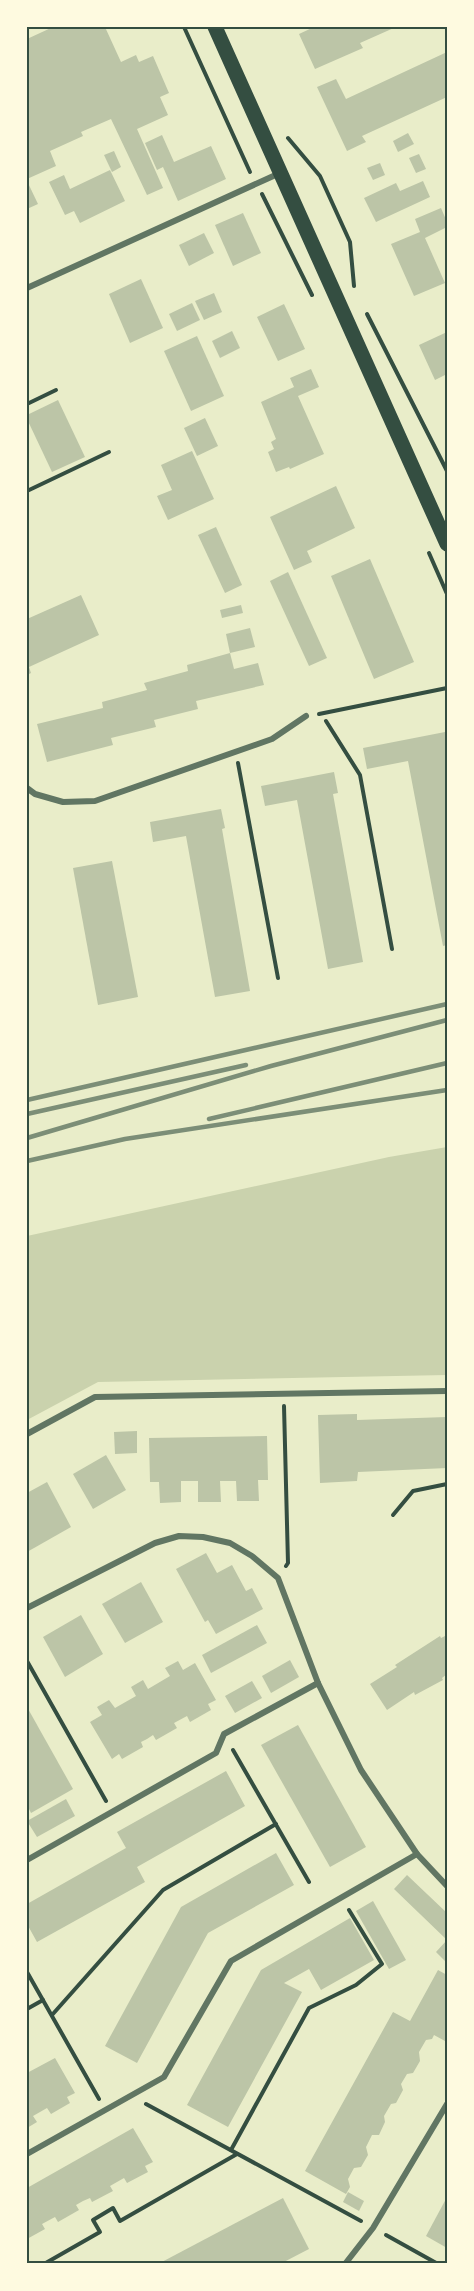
<svg xmlns="http://www.w3.org/2000/svg" width="474" height="2291" font-family="Helvetica,sans-serif">
  <rect width="100%" height="100%" fill="#e9edc9"/>
  <path fill="#cad2ad" d="M447 1147V1375L98 1382 27 1420V1236L389 1157Z"/>
  <g fill="#bcc5a7">
    <path d="M53 27H105L121 62 136 55 139 62 153 56 169 93 160 97 168 115 137 129 163 188 147 195 111 119 81 132 83 136 50 151 56 166 27 179V39Z"/>
    <path d="M314 27H396L360 43 363 48 315 69 299 34Z"/>
    <path d="M447 52V97L362 136 366 142 347 151 317 87 336 79 346 99Z"/>
    <path d="M408 133 414 144 398 152 393 141Z"/>
    <path d="M162 135 174 162 211 146 226 179 178 201 163 167 157 170 145 143Z"/>
    <path d="M114 151 121 167 112 172 104 155Z"/>
    <path d="M419 154 426 169 416 173 409 158Z"/>
    <path d="M380 163 385 175 373 180 367 168Z"/>
    <path d="M110 170 125 201 80 223 74 211 65 215 49 182 64 175 70 189Z"/>
    <path d="M27 181 38 204 27 209Z"/>
    <path d="M423 181 430 197 376 222 364 198 396 183 400 191Z"/>
    <path d="M441 208 447 222V227L425 238 445 283 414 296 391 244 420 232 415 219Z"/>
    <path d="M243 213 261 253 233 266 215 225Z"/>
    <path d="M204 233 214 253 189 266 179 245Z"/>
    <path d="M141 279 163 328 130 343 109 294Z"/>
    <path d="M214 293 222 312 204 320 195 301Z"/>
    <path d="M192 303 200 320 177 331 169 314Z"/>
    <path d="M284 304 305 349 278 361 257 317Z"/>
    <path d="M232 331 240 348 220 358 212 341Z"/>
    <path d="M447 332V374L435 380 419 345Z"/>
    <path d="M197 336 224 396 191 411 164 351Z"/>
    <path d="M311 369 319 387 298 396 324 454 290 469 289 467 276 472 268 452 274 449 271 442 276 439 261 402 294 387 290 378Z"/>
    <path d="M58 400 85 457 52 472 27 419V415Z"/>
    <path d="M205 418 218 446 197 456 184 428Z"/>
    <path d="M192 451 214 499 168 520 157 496 172 490 161 465Z"/>
    <path d="M336 486 355 528 307 551 312 562 294 570 270 517Z"/>
    <path d="M216 527 242 585 225 593 198 535Z"/>
    <path d="M370 559 414 662 374 679 331 576Z"/>
    <path d="M288 572 327 658 309 666 270 581Z"/>
    <path d="M81 595 99 635 29 667 31 673 27 675V619Z"/>
    <path d="M241 605 243 613 222 618 220 610Z"/>
    <path d="M250 628 255 647 230 653 226 634Z"/>
    <path d="M230 653 234 669 258 663 264 685 196 701 198 709 154 720 156 727 111 738 113 745 47 762 37 724 103 708 102 702 147 690 144 683 188 671 187 665Z"/>
    <path d="M445 732 447 945 443 946 408 761 367 769 363 748Z"/>
    <path d="M334 772 338 793 333 794 363 962 328 969 297 800 265 806 261 786Z"/>
    <path d="M221 809 225 828 222 829 250 991 215 997 186 836 153 842 150 822Z"/>
    <path d="M112 861 138 997 98 1005 73 868Z"/>
    <path d="M357 1414V1420L447 1417V1468L358 1472 357 1481 320 1483 318 1415Z"/>
    <path d="M137 1431V1453L115 1454 114 1432Z"/>
    <path d="M267 1436 268 1480H258L259 1501H237L236 1481H220L221 1502H198V1481H181V1502L160 1503 159 1482H150L149 1438Z"/>
    <path d="M106 1455 126 1490 93 1509 73 1474Z"/>
    <path d="M47 1482 71 1527 27 1552V1493Z"/>
    <path d="M206 1553 217 1573 232 1565 246 1591 252 1588 263 1609 216 1634 208 1620 205 1622 176 1569Z"/>
    <path d="M141 1582 163 1622 125 1643 102 1604Z"/>
    <path d="M81 1615 103 1654 65 1677 43 1637Z"/>
    <path d="M257 1625 267 1643 211 1673 202 1655Z"/>
    <path d="M447 1635V1674L442 1678 443 1680 415 1695 414 1692 387 1710 370 1684 397 1667 395 1665 440 1636 441 1638Z"/>
    <path d="M290 1660 299 1677 271 1693 262 1676Z"/>
    <path d="M178 1661 183 1670 195 1663 216 1700 208 1704 211 1710 190 1722 187 1716 174 1723 177 1728 156 1740 153 1735 147 1739 141 1742 143 1747 122 1759 119 1754 112 1759 90 1722 102 1715 97 1707 109 1700 115 1708 136 1696 131 1687 143 1680 148 1689 170 1676 165 1668Z"/>
    <path d="M252 1681 262 1698 235 1713 225 1696Z"/>
    <path d="M27 1707 73 1789 31 1813 27 1805Z"/>
    <path d="M298 1725 366 1847 330 1867 261 1745Z"/>
    <path d="M226 1771 245 1806 137 1867 145 1882 37 1942 27 1924V1904L126 1848 117 1832Z"/>
    <path d="M66 1799 75 1816 37 1837 27 1821Z"/>
    <path d="M276 1853 294 1885 208 1933 137 2063 105 2046 181 1907Z"/>
    <path d="M407 1875 447 1913V1963L436 1952 447 1940 394 1889Z"/>
    <path d="M373 1901 406 1960 389 1969 356 1911Z"/>
    <path d="M350 1918 374 1960 321 1990 309 1969 284 1983 302 1992 228 2127 187 2105 261 1970Z"/>
    <path d="M438 1970 447 1975V2037L445 2041 434 2035 432 2039 426 2040 419 2052 420 2061 413 2073 407 2074 401 2084 403 2090 396 2103 391 2104 384 2116 385 2122 379 2135H372L366 2147 368 2155 361 2167 354 2168 348 2179 350 2187 346 2194 305 2171 393 2012 410 2021Z"/>
    <path d="M55 2058 75 2093 67 2097 70 2103 51 2114 47 2108 33 2116 37 2122 27 2128V2073Z"/>
    <path d="M133 2128 153 2162 145 2166 148 2172 127 2183 124 2178 110 2186 113 2191 92 2202 90 2198 83 2201 76 2205 79 2210 58 2222 55 2217 42 2224 45 2229 27 2239V2188Z"/>
    <path d="M348 2192 364 2201 359 2211 343 2202Z"/>
    <path d="M447 2197V2248L426 2236Z"/>
    <path d="M283 2198 309 2249 280 2264H158Z"/>
  </g>
  <g fill="none" stroke-linecap="round" stroke-linejoin="round">
    <g stroke="#344e41" stroke-width="4">
      <path d="M184 27 250 172"/>
      <path d="M288 138 320 176 350 242 354 286"/>
      <path d="M262 194 312 295"/>
      <path d="M367 314 447 471"/>
      <path d="M27 404 56 390"/>
      <path d="M27 491 109 452"/>
      <path d="M429 553 447 594"/>
      <path d="M319 714 447 688"/>
      <path d="M326 721 360 775 392 949"/>
      <path d="M238 763 278 978"/>
      <path d="M284 1406 288 1563 286 1566"/>
      <path d="M393 1515 413 1491 447 1484"/>
      <path d="M27 1661 106 1801"/>
      <path d="M233 1750 309 1882"/>
      <path d="M27 1972 99 2099"/>
      <path d="M27 2009 43 2000"/>
      <path d="M52 2015 163 1890 276 1824"/>
      <path d="M146 2104 361 2221"/>
      <path d="M231 2150 309 2008 356 1985 382 1964 349 1910"/>
      <path d="M386 2235 438 2264"/>
      <path d="M44 2264 100 2232 93 2220 113 2208 120 2221 237 2154"/>
    </g>
    <g stroke="#617663" stroke-width="6">
      <path d="M27 288 280 173"/>
      <path d="M27 788 35 794 63 802 95 801 272 739 306 716"/>
      <path d="M27 1434 95 1397 447 1391"/>
      <path d="M27 1608 155 1543 179 1536 203 1537 230 1543 252 1556 278 1578 318 1683 361 1770 417 1854 447 1886"/>
      <path d="M27 1860 216 1753 224 1734 318 1683"/>
      <path d="M27 2154 164 2077 231 1961 417 1854"/>
      <path d="M345 2264 373 2228 447 2104"/>
    </g>
    <path stroke="#344e41" stroke-width="15" d="M215 27 447 544"/>
    <g stroke="#7c8e77" stroke-width="4.5">
      <path d="M27 1100 447 1004"/>
      <path d="M27 1114 246 1065"/>
      <path d="M209 1119 447 1063"/>
      <path d="M27 1138 271 1066 447 1020"/>
      <path d="M27 1161 125 1139 447 1090"/>
    </g>
  </g>
  <rect width="474" height="2291" fill="none" stroke="#fefae0" stroke-width="57"/>
  <rect x="28" y="28" width="418" height="2234" fill="none" stroke="#344e41" stroke-width="2"/>
</svg>
